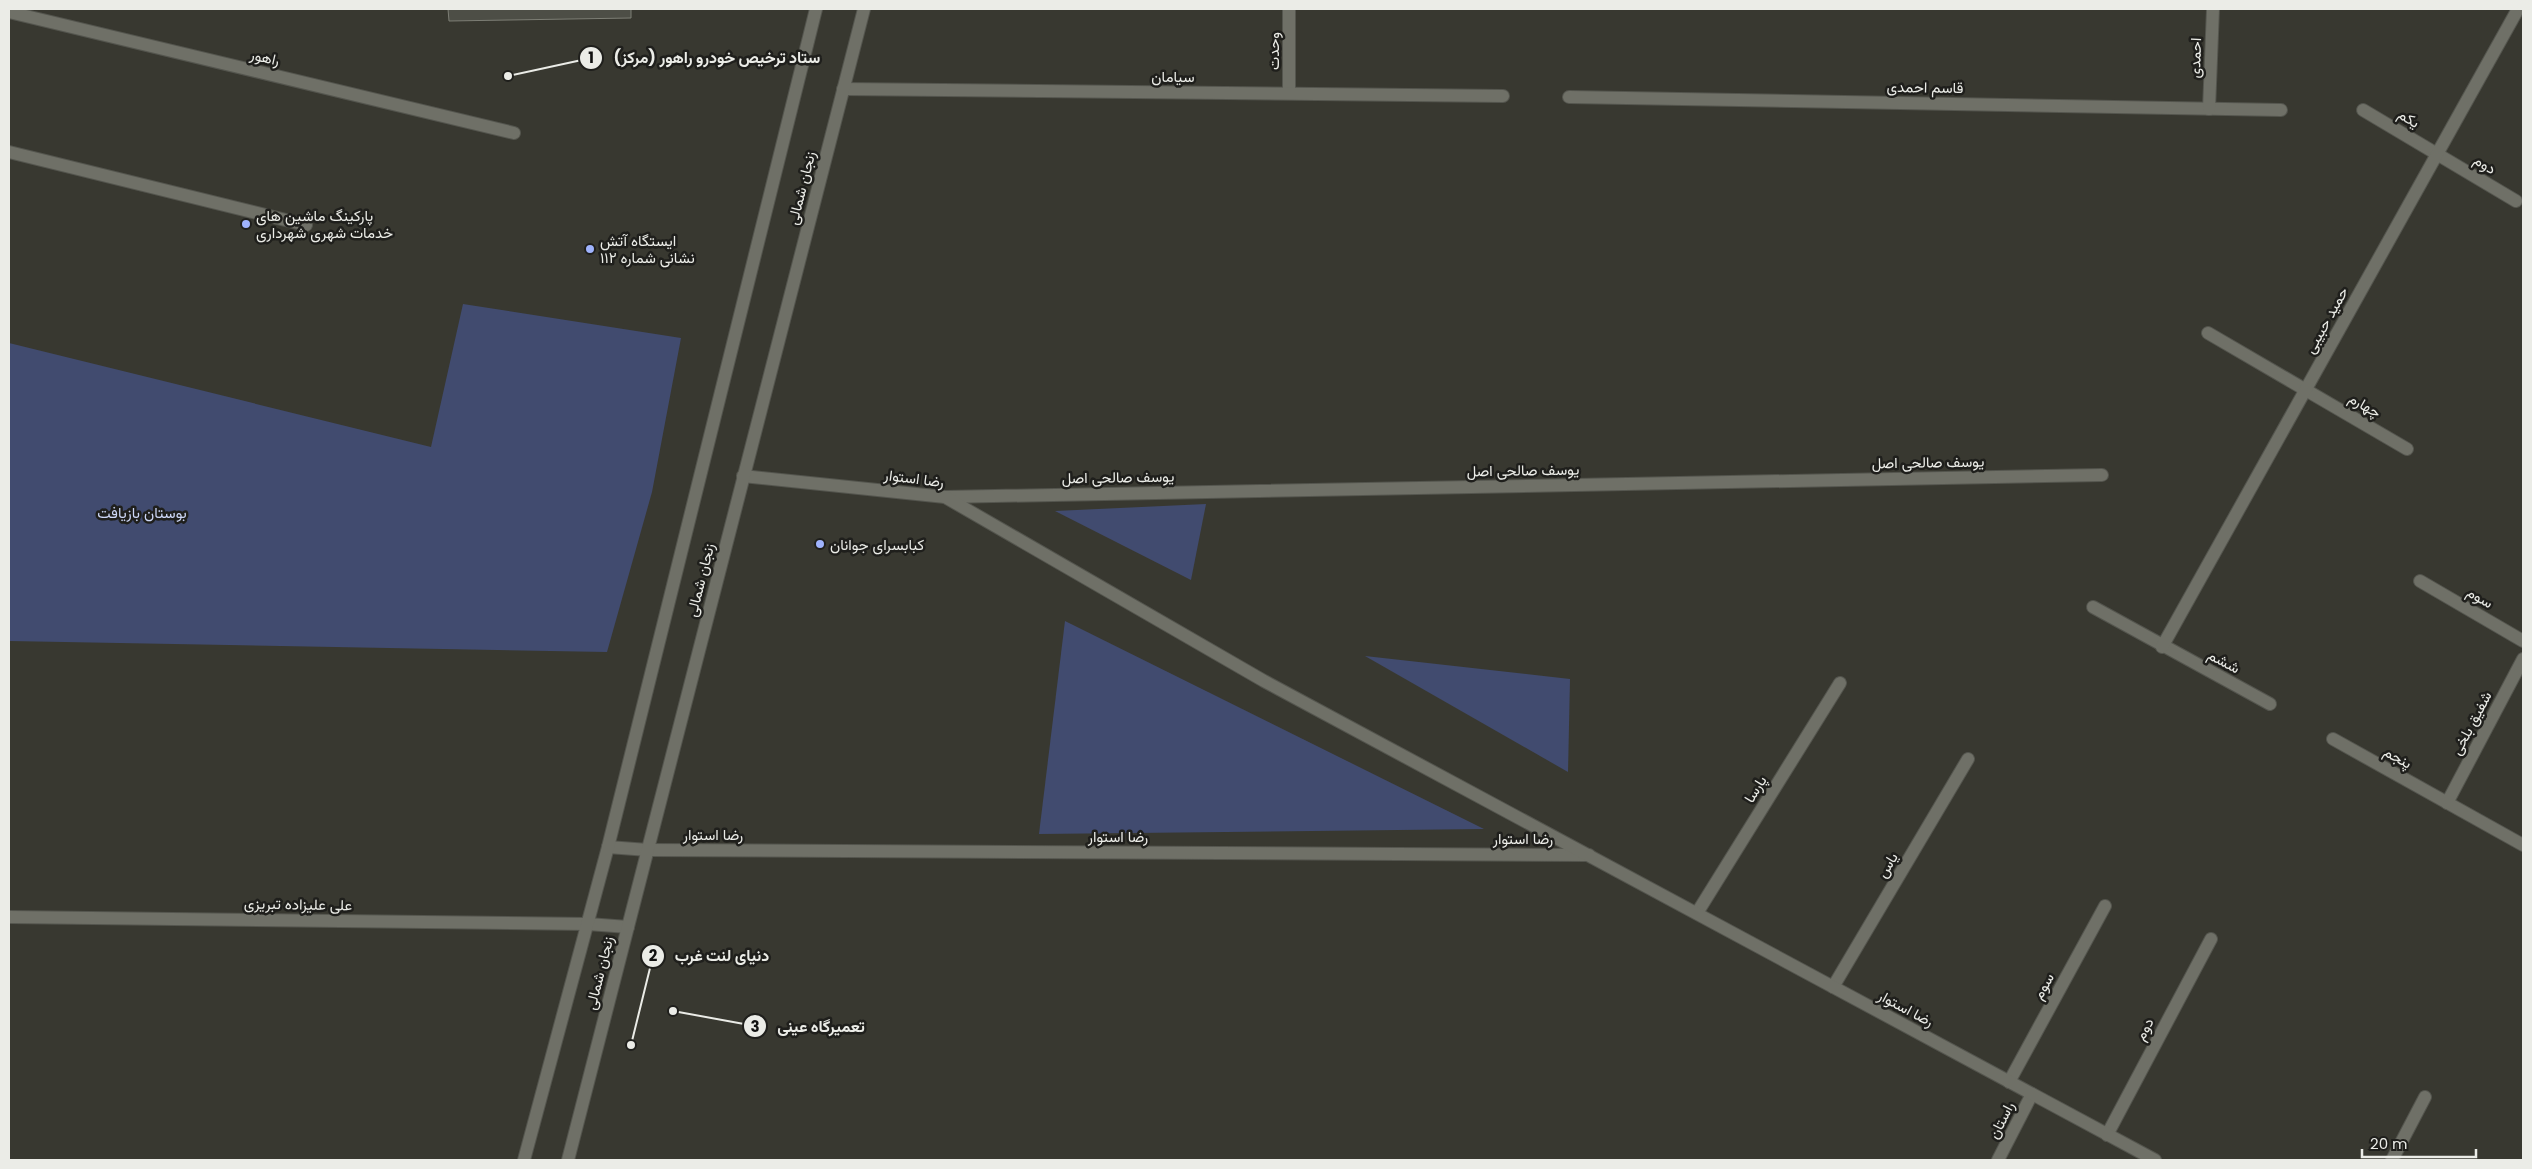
<svg xmlns="http://www.w3.org/2000/svg" width="2532" height="1169" font-family="Poppins,Vazirmatn,sans-serif">
  <rect width="100%" height="100%" fill="#383830"/>
  <g fill="#414b6f">
    <path d="M463 304 681 338 652 492 607 652 9 641V343L431 447Z"/>
    <path d="M1206 504 1191 580 1055 511Z"/>
    <path d="M1065 621 1484 829 1039 834Z"/>
    <path d="M1365 656 1570 679 1568 772Z"/>
  </g>
  <path fill="#4d4e46" stroke="#7d7e75" d="M448 9H631V18L449 21Z"/>
  <g fill="none" stroke-linecap="round" stroke-linejoin="round">
    <defs>
      <g id="service">
        <path d="M9 12 514 133"/>
        <path d="M2363 110 2516 201"/>
        <path d="M9 152 306 225"/>
        <path d="M2208 333 2407 449"/>
        <path d="M2420 581 2523 641"/>
        <path d="M2093 607 2270 704"/>
        <path d="M2333 739 2523 845"/>
        <path d="M1697 913 1840 683"/>
        <path d="M1833 987 1968 759"/>
        <path d="M2009 1082 2105 906"/>
        <path d="M2107 1135 2211 939"/>
        <path d="M2392 1160 2425 1097"/>
      </g>
      <g id="minor">
        <path d="M1289 9V93"/>
        <path d="M843 89 1503 96"/>
        <path d="M1569 97 2281 110"/>
        <path d="M2209 109 2213 9"/>
        <path d="M945 497 2102 475"/>
        <path d="M2162 647 2518 9"/>
        <path d="M2447 803 2523 659"/>
        <path d="M648 850 1589 855"/>
        <path d="M9 917 588 924"/>
        <path d="M1998 1160 2032 1094"/>
      </g>
      <path id="tertiary" d="M743 476 945 497 1264 681 2155 1160"/>
      <g id="secondary">
        <path d="M608 847 648 850"/>
        <path d="M588 924 628 927"/>
        <path d="M524 1160 608 847 816 9"/>
        <path d="M568 1160 864 9"/>
      </g>
    </defs>
    <use href="#service" stroke="#54554e" stroke-width="14"/>
    <use href="#minor" stroke="#54554e" stroke-width="14"/>
    <use href="#tertiary" stroke="#54554e" stroke-width="14"/>
    <use href="#secondary" stroke="#54554e" stroke-width="14"/>
    <use href="#service" stroke="#6f7067" stroke-width="12"/>
    <use href="#minor" stroke="#6f7067" stroke-width="12"/>
    <use href="#tertiary" stroke="#6f7067" stroke-width="12"/>
    <use href="#secondary" stroke="#6f7067" stroke-width="12"/>
  </g>
  <g fill="#9fb3fd" stroke="#1f1f1c" stroke-width="2">
    <circle cx="246" cy="224" r="5"/>
    <circle cx="590" cy="249" r="5"/>
    <circle cx="820" cy="544" r="5"/>
  </g>
  <g text-anchor="middle" dominant-baseline="central" stroke-width="5" stroke-linejoin="round" paint-order="stroke">
    <g font-size="15" fill="#ebece7" stroke="#1f1f1c">
      <text transform="translate(1273 51) rotate(-90)">وحدت</text>
      <text transform="translate(265 57) rotate(13)">راهور</text>
      <text transform="translate(2195 58) rotate(-88)">احمدی</text>
      <text x="1173" y="76">سیامان</text>
      <text transform="translate(1925 87) rotate(1)">قاسم احمدی</text>
      <text transform="translate(2409 118) rotate(31)">یکم</text>
      <text transform="translate(2485 164) rotate(31)">دوم</text>
      <text transform="translate(801 188) rotate(-76)">زنجان شمالی</text>
      <text transform="translate(2326 320) rotate(-61)">حمید حبیبی</text>
      <text transform="translate(2365 405) rotate(30)">چهارم</text>
      <text transform="translate(1928 462) rotate(-1)">یوسف صالحی اصل</text>
      <text transform="translate(1523 470) rotate(-1)">یوسف صالحی اصل</text>
      <text transform="translate(1118 477) rotate(-1)">یوسف صالحی اصل</text>
      <text transform="translate(914 478) rotate(7)">رضا استوار</text>
      <text transform="translate(700 580) rotate(-76)">زنجان شمالی</text>
      <text transform="translate(2480 597) rotate(30)">سوم</text>
      <text transform="translate(2224 661) rotate(28)">ششم</text>
      <text transform="translate(2471 723) rotate(-62)">شفیق بلخی</text>
      <text transform="translate(2398 757) rotate(29)">پنجم</text>
      <text transform="translate(1755 789) rotate(-58)">پارسا</text>
      <text x="713" y="834">رضا استوار</text>
      <text x="1118" y="836">رضا استوار</text>
      <text x="1523" y="838">رضا استوار</text>
      <text transform="translate(1887 865) rotate(-59)">یاس</text>
      <text transform="translate(298 904) rotate(1)">علی علیزاده تبریزی</text>
      <text transform="translate(599 973) rotate(-76)">زنجان شمالی</text>
      <text transform="translate(2043 986) rotate(-61)">سوم</text>
      <text transform="translate(1906 1008) rotate(28)">رضا استوار</text>
      <text transform="translate(2144 1029) rotate(-62)">دوم</text>
      <text transform="translate(2001 1120) rotate(-63)">راستان</text>
    </g>
    <g font-size="15" fill="#ebece7" stroke="#1f1f1c" text-anchor="start">
      <text x="256" y="215">پارکینگ ماشین های<tspan x="256" dy="17">خدمات شهری شهرداری</tspan></text>
      <text x="600" y="240">ایستگاه آتش<tspan x="600" dy="17">نشانی شماره ۱۱۲</tspan></text>
      <text x="830" y="544">کبابسرای جوانان</text>
    </g>
    <g font-size="15" fill="#cdd7f6" stroke="#1f1f1c">
      <text x="142" y="512">بوستان بازیافت</text>
    </g>
  </g>
  <path fill="none" stroke="#ebece7" stroke-width="2" d="M508 76L591 58M631 1045L653 956M673 1011L755 1026"/>
  <g fill="#ebece7" stroke="#1f1f1c" stroke-width="2">
    <circle cx="508" cy="76" r="5"/>
    <circle cx="631" cy="1045" r="5"/>
    <circle cx="673" cy="1011" r="5"/>
    <circle cx="591" cy="58" r="12"/>
    <circle cx="653" cy="956" r="12"/>
    <circle cx="755" cy="1026" r="12"/>
  </g>
  <g font-size="15" text-anchor="middle" font-weight="bold" fill="#111">
    <text x="591" y="63">1</text>
    <text x="653" y="961">2</text>
    <text x="755" y="1032">3</text>
  </g>
  <g font-size="16" text-anchor="middle" font-weight="bold" fill="#ebece7" stroke="#1f1f1c" stroke-width="5" stroke-linejoin="round" paint-order="stroke">
    <text x="717" y="63">ستاد ترخیص خودرو راهور (مرکز)</text>
    <text x="722" y="961">دنیای لنت غرب</text>
    <text x="821" y="1032">تعمیرگاه عینی</text>
  </g>
  <rect width="2532" height="1169" fill="none" stroke="#ebece7" stroke-width="20"/>
  <path d="M2362 1149v8h114v-8" fill="none" stroke="#ebece7" stroke-width="2.5"/>
  <text x="2370" y="1149" font-size="15" fill="#ebece7" stroke="#1f1f1c" stroke-width="4" paint-order="stroke">20 m</text>
</svg>
